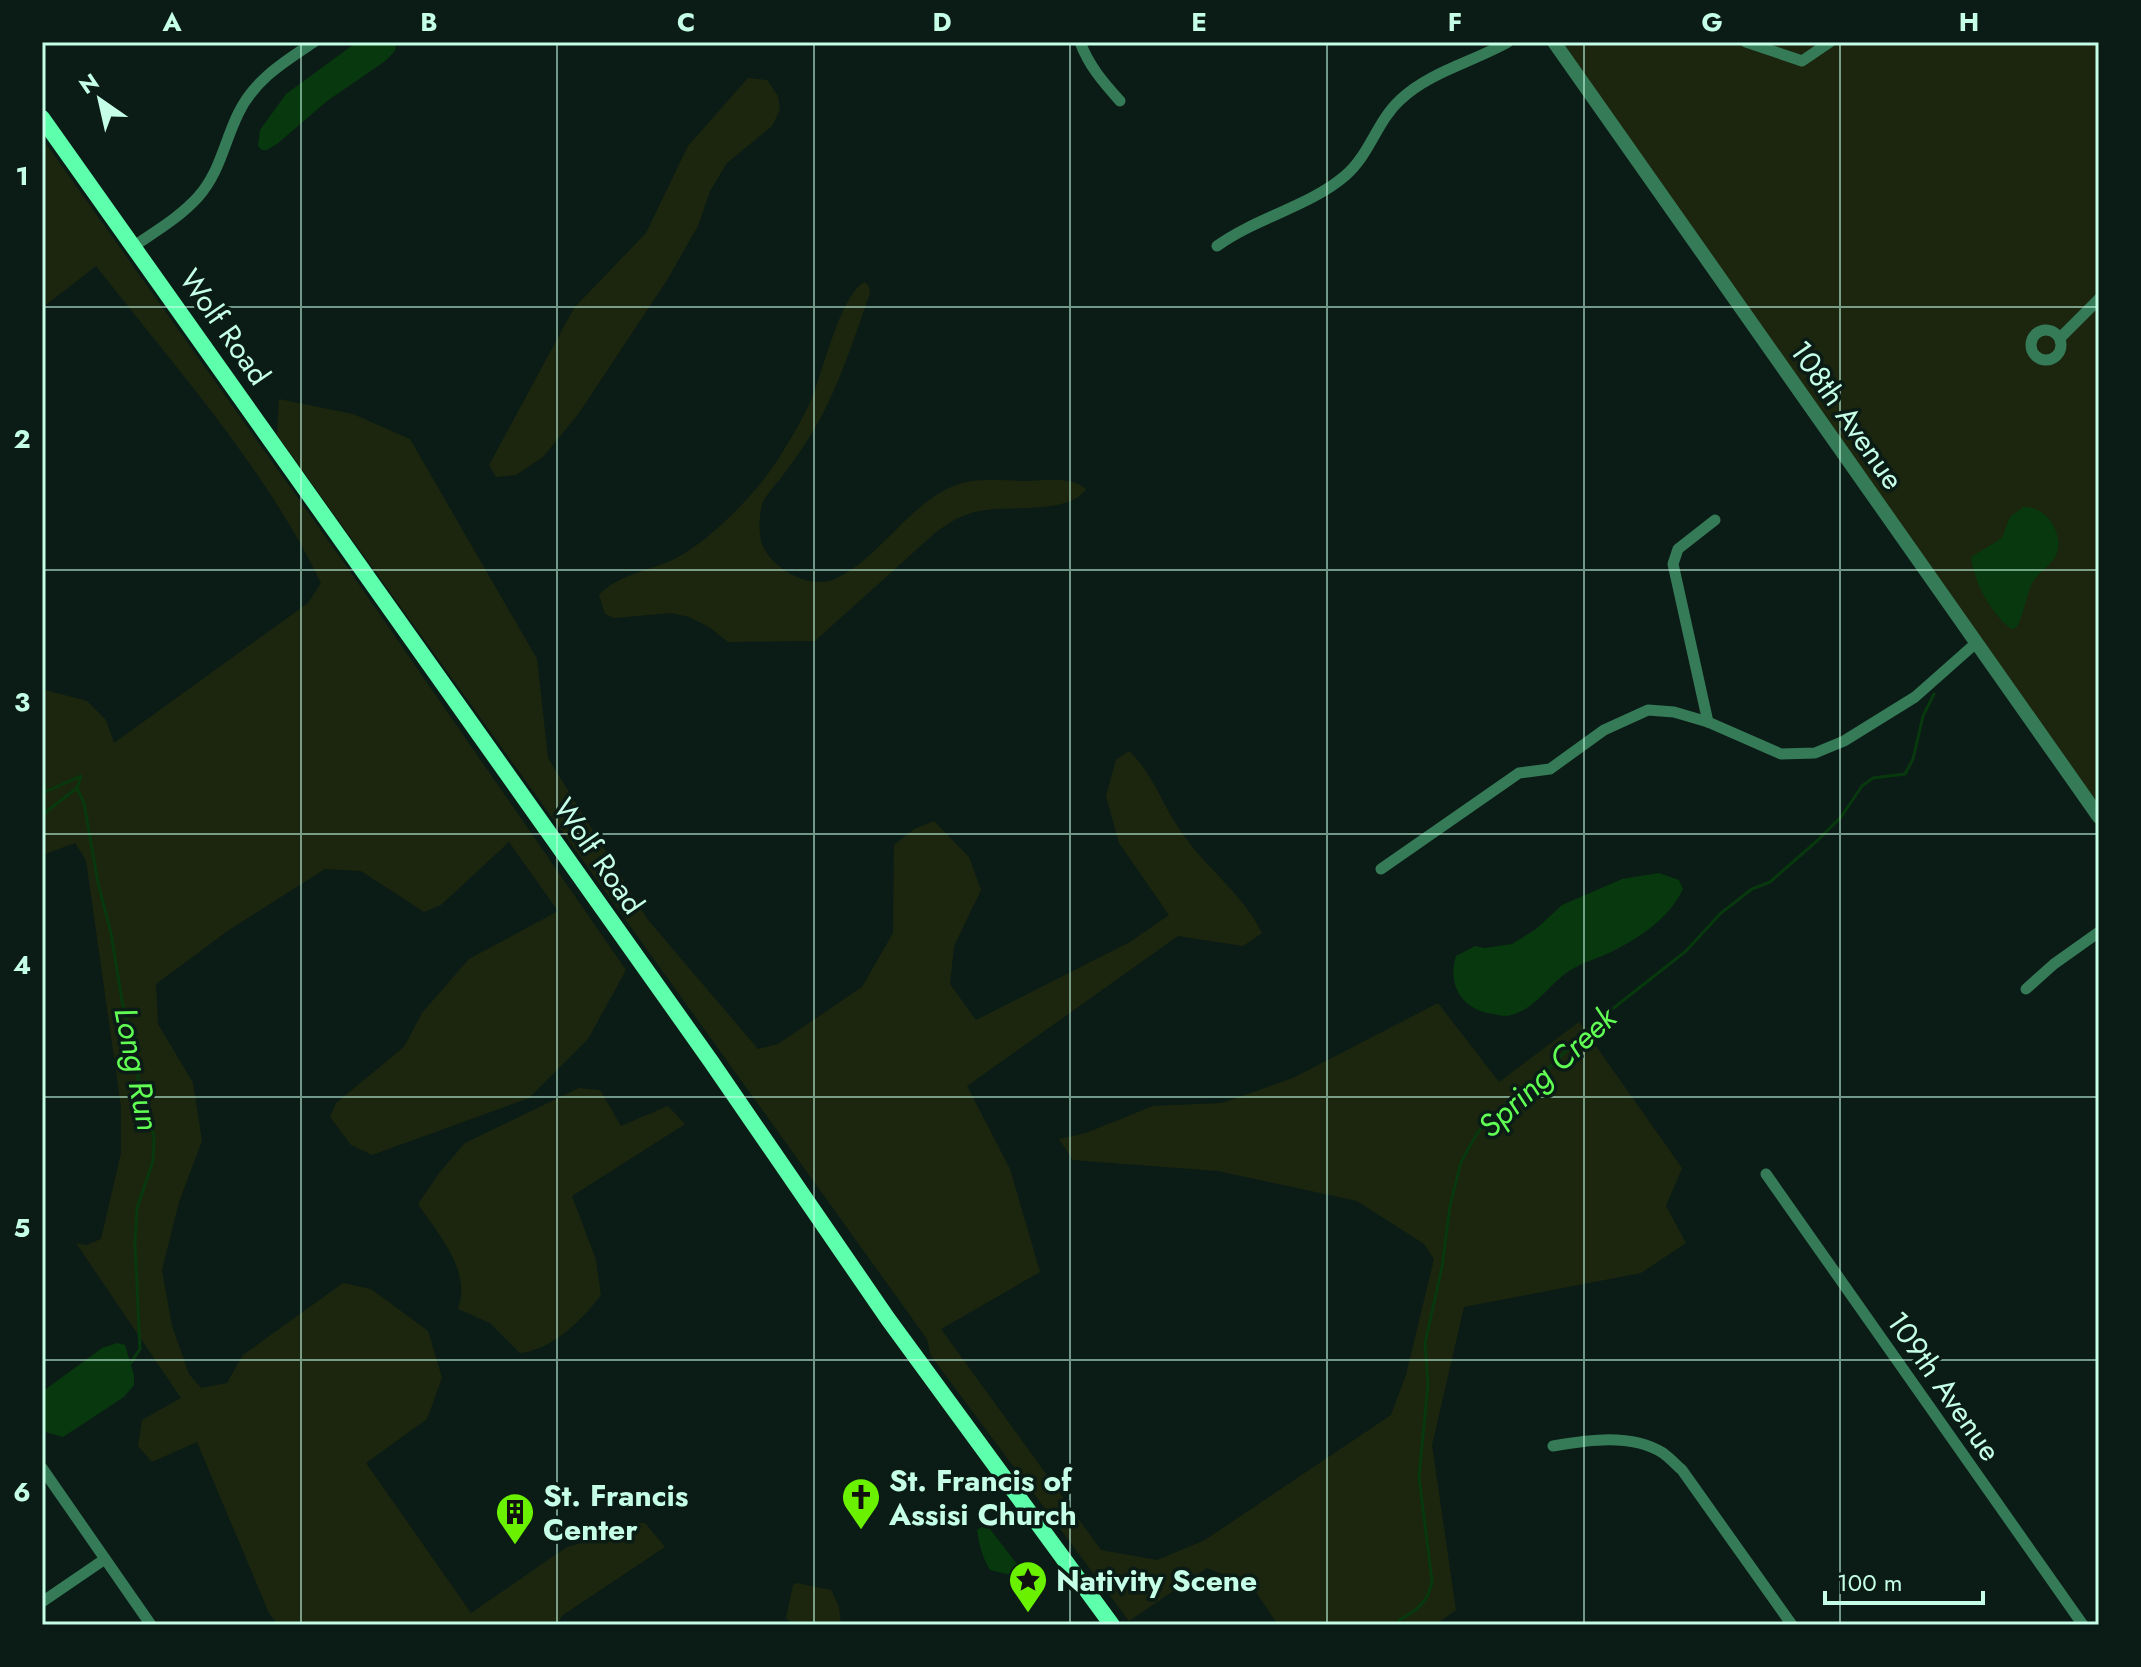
<svg xmlns="http://www.w3.org/2000/svg" width="2141" height="1667" font-family="Jost,sans-serif">
  <rect width="100%" height="100%" fill="#0b1c16"/>
  <g fill="#1c260e">
    <path d="M1557 42H2099V807Z"/>
    <path d="M748 78 767 80 778 96 780 110 772 126 727 163 710 191 698 226 667 280 579 413 543 457 516 475 496 477 489 465 574 308 646 233 688 146Z"/>
    <path d="M42 138 347 567 626 970 588 1039 529 1098 372 1155 351 1145 330 1117 336 1103 404 1047 422 1013 469 959 558 911 509 842 441 905 424 912 361 871 325 869 229 930 156 984 158 1024 193 1083 202 1141 179 1202 162 1270 172 1326 189 1374 201 1388 227 1383 243 1355 343 1283 371 1289 428 1331 442 1378 427 1419 366 1463 471 1613 567 1547 607 1536 626 1523H645L665 1547 563 1615 556 1625H278L269 1613 197 1442 152 1462 138 1446 142 1420 181 1398 76 1243 87 1245 101 1239 121 1153V1107L86 860 75 843 42 855V689L87 701 106 720 114 743 308 603 321 583C265 467 175 367 96 266L42 308Z"/>
    <path d="M865 282 869 287 870 293C854 338 839 387 815 428 805 445 793 462 781 478 775 485 767 494 763 502 759 513 758 533 762 544 772 570 812 591 837 578 882 556 909 503 956 485 977 477 1006 481 1028 481 1047 480 1071 476 1086 489 1069 515 1008 505 980 511 962 514 950 522 935 533L815 641 728 642 709 627 689 617 671 613 614 618 605 614 599 595C616 576 647 571 670 561 707 545 760 490 780 456 791 439 801 421 810 403 822 377 840 293 865 282Z"/>
    <path d="M279 399 353 414 410 439 537 659 548 758 648 920 758 1049 778 1044 862 987 893 933 894 845 914 829 934 821 969 857 981 890 954 946 950 984 976 1020 1130 942 1169 915 1119 843 1106 796 1116 760 1129 751C1154 775 1161 803 1180 830 1205 868 1241 891 1262 933L1243 946 1178 936 967 1086 1010 1169 1040 1272 941 1329 1101 1550 1157 1560 1205 1540 1391 1415 1406 1375 1434 1259 1424 1244 1357 1201 1218 1171 1073 1160 1059 1139 1086 1133 1153 1106 1222 1103 1293 1078 1438 1003 1499 1082 1579 1022 1682 1168 1666 1206 1686 1243 1641 1273 1464 1307 1432 1445 1456 1610 1435 1625H1278L1252 1586 1207 1568 1129 1621 931 1356 927 1339 277 435Z"/>
    <path d="M579 1088 600 1090 621 1126 668 1106 685 1124 572 1196 596 1260 601 1295C582 1320 552 1350 520 1353L490 1323 458 1309C472 1271 438 1234 418 1204L440 1172 465 1143Z"/>
    <path d="M797 1583 831 1590 839 1607 841 1625H793L786 1618 793 1585Z"/>
  </g>
  <g fill="#08380d">
    <path d="M357 42 396 44 395 51 384 62 327 101 277 144 267 150H262L258 146 260 130 286 94Z"/>
    <path d="M2023 507C2046 505 2067 536 2055 557 2050 567 2036 573 2031 586 2025 599 2024 615 2016 628L2011 629C1991 613 1974 583 1971 557L2002 538 2010 517Z"/>
    <path d="M1659 873 1679 880 1683 889C1669 919 1638 939 1609 953 1596 959 1581 963 1569 971 1548 985 1537 1008 1511 1015 1505 1017 1498 1015 1493 1014 1462 1010 1447 985 1456 956L1475 946 1485 948 1512 944 1536 929 1562 905 1622 879Z"/>
    <path d="M117 1343 125 1345 134 1375V1385L124 1397 63 1437 42 1431V1392L102 1348Z"/>
    <path d="M986 1524 1021 1569 1019 1577 990 1570C982 1557 979 1544 977 1530Z"/>
  </g>
  <g fill="none" stroke-linecap="round" stroke-linejoin="round">
    <g stroke="#08380d" stroke-width="3">
      <path d="M42 775 45 792 81 776 77 788 84 803 98 883 111 933 122 1001 135 1052 139 1086 151 1120 154 1139 153 1161 137 1208 135 1244 140 1349 128 1367"/>
      <path d="M42 815 77 788"/>
      <path d="M1399 1625V1620C1417 1611 1429 1601 1432 1581L1419 1477 1428 1384 1425 1343 1442 1267 1450 1206 1461 1162 1478 1132 1492 1116 1548 1069 1592 1025 1686 951 1721 913 1752 889 1770 882 1818 840 1841 817 1862 786 1873 778 1905 774 1913 759 1923 716 1934 694"/>
    </g>
    <g stroke="#367b58" stroke-width="11">
      <path d="M1080 42C1089 66 1103 82 1120 101"/>
      <path d="M1746 42 1802 61 1830 42"/>
      <path d="M134 246C156 231 180 217 198 197 220 172 224 143 238 114 254 80 284 62 314 42"/>
      <path d="M1217 246C1257 217 1309 207 1346 175 1370 154 1377 121 1400 100 1429 72 1473 62 1508 42"/>
      <circle cx="2046" cy="345" r="15"/>
      <path d="M2060 338 2099 299"/>
      <path d="M1708 722 1673 564 1678 549 1715 520"/>
      <path d="M1381 869 1519 773 1550 769 1604 730 1648 710 1674 712 1708 722 1781 754 1815 753 1844 741 1915 697 1976 643"/>
      <path d="M2026 989 2054 964 2099 932"/>
      <path d="M1766 1174 2083 1625"/>
      <path d="M1553 1446C1588 1440 1631 1433 1663 1453 1670 1458 1676 1465 1682 1470L1792 1625"/>
      <path d="M42 1468 151 1625"/>
      <path d="M42 1602 105 1559"/>
    </g>
    <path stroke="#367b58" stroke-width="14" d="M1554 42 2099 817"/>
    <path stroke="#5dffac" stroke-width="16" d="M42 118 710 1060 888 1319 1112 1625"/>
  </g>
  <path fill="none" stroke="#c6ffe7" stroke-width="2" stroke-opacity="0.55" d="M301 42V1625M557 42V1625M814 42V1625M1070 42V1625M1327 42V1625M1584 42V1625M1840 42V1625M42 307H2099M42 570H2099M42 834H2099M42 1097H2099M42 1360H2099"/>
  <defs>
    <symbol id="church-pin" viewBox="-11 -11 22 30"><path d="M0 17L-7.5 6A9.5 9.5 0 1 1 7.5 6Z" fill="#6af100" stroke="#0b1c16"/><path d="M-1.2-6h2.4v3.5h3.3v2.4h-3.3V6h-2.4V-.1h-3.3v-2.4h3.3Z" fill="#111"/></symbol>
    <symbol id="building-pin" viewBox="-11 -11 22 30"><path d="M0 17L-7.5 6A9.5 9.5 0 1 1 7.5 6Z" fill="#6af100" stroke="#0b1c16"/><path d="M-4-6H4V6H1V3H-1V6H-4ZM-2.5-4.3h1.7v1.8h-1.7ZM.8-4.3h1.7v1.8H.8ZM-2.5-1h1.7V.8h-1.7ZM.8-1h1.7V.8H.8Z" fill="#111"/></symbol>
    <symbol id="sight-pin" viewBox="-11 -11 22 30"><path d="M0 17L-7.5 6A9.5 9.5 0 1 1 7.5 6Z" fill="#6af100" stroke="#0b1c16"/><path d="M0-6L1.8-2.2L6-1.7L2.9 1.2L3.7 5.4L0 3.3L-3.7 5.4L-2.9 1.2L-6-1.7L-1.8-2.2Z" fill="#111"/></symbol>
  </defs>
  <g fill-rule="evenodd">
    <use href="#church-pin" x="839" y="1475" width="44" height="60"/>
    <use href="#building-pin" x="493" y="1490" width="44" height="60"/>
    <use href="#sight-pin" x="1006" y="1558" width="44" height="60"/>
  </g>
  <g text-anchor="middle" dominant-baseline="central" stroke-width="7" stroke-linejoin="round" paint-order="stroke">
    <g font-size="30" fill="#c6ffe7" stroke="#0b1c16">
      <text transform="translate(225 327) rotate(55)">Wolf Road</text>
      <text transform="translate(1847 415) rotate(55)">108th Avenue</text>
      <text transform="translate(599 856) rotate(55)">Wolf Road</text>
      <text transform="translate(1944 1386) rotate(55)">109th Avenue</text>
    </g>
    <g font-size="30" font-weight="bold" fill="#c6ffe7" stroke="#0b1c16" text-anchor="start">
      <text x="889" y="1480">St. Francis of<tspan x="889" dy="34">Assisi Church</tspan></text>
      <text x="543" y="1495">St. Francis<tspan x="543" dy="34">Center</tspan></text>
      <text x="1056" y="1580">Nativity Scene</text>
    </g>
    <g font-size="32" font-style="italic" fill="#61ff54" stroke="#0b1c16">
      <text transform="translate(137 1069) rotate(79)">Long Run</text>
      <text transform="translate(1547 1072) rotate(-43)">Spring Creek</text>
    </g>
  </g>
  <rect width="2141" height="1667" fill="none" stroke="#0b1c16" stroke-width="88"/>
  <g transform="translate(100 100) rotate(326)" stroke="#0b1c16" stroke-width="6" paint-order="stroke">
  <path d="M0-6L14 30L0 20L-14 30Z" fill="#c6ffe7"/>
  <text y="-12" font-size="22" font-weight="bold" text-anchor="middle" fill="#c6ffe7">N</text>
  </g>
  <path d="M1825 1591v12h158v-12" fill="none" stroke="#c6ffe7" stroke-width="4"/>
  <text x="1837" y="1591" font-size="24" fill="#c6ffe7" stroke="#0b1c16" stroke-width="6" paint-order="stroke">100 m</text>
  <rect x="44" y="44" width="2053" height="1579" fill="none" stroke="#c6ffe7" stroke-width="3"/>
  <g font-size="26" text-anchor="middle" font-weight="bold" fill="#c6ffe7">
    <text x="172" y="31">A</text>
    <text x="429" y="31">B</text>
    <text x="686" y="31">C</text>
    <text x="942" y="31">D</text>
    <text x="1199" y="31">E</text>
    <text x="1455" y="31">F</text>
    <text x="1712" y="31">G</text>
    <text x="1969" y="31">H</text>
    <text x="22" y="185">1</text>
    <text x="22" y="448">2</text>
    <text x="22" y="711">3</text>
    <text x="22" y="974">4</text>
    <text x="22" y="1237">5</text>
    <text x="22" y="1501">6</text>
  </g>
</svg>
